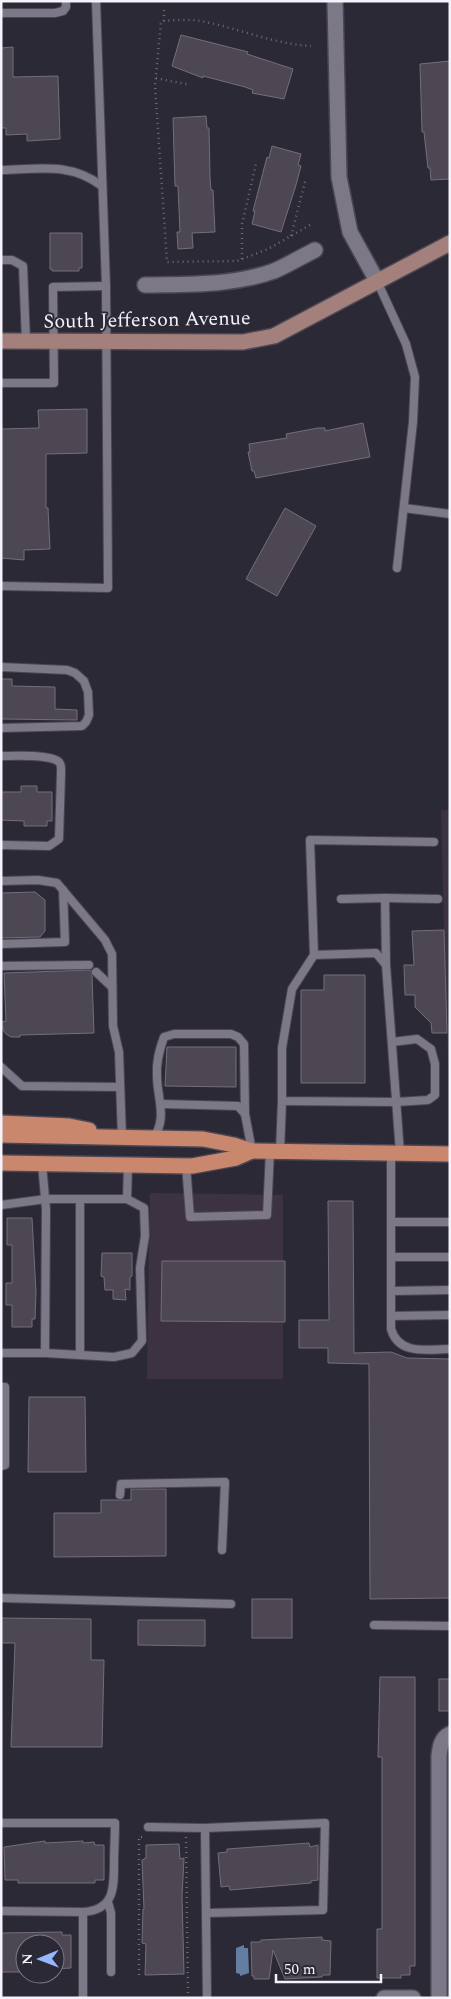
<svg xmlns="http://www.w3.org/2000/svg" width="451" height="1999" font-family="Spectral,serif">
  <rect width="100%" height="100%" fill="#2c2936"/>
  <g fill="#3d3241">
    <path d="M441 810H450V1115L444 930Z"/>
    <path d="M150 1193 283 1195V1379H147Z"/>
  </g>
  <path fill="#647ea1" d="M244 1945V1948H248L249 1973 240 1976V1974L236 1973V1948Z"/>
  <g fill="#4d4653" stroke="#746d7c">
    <path d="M181 35 248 52 247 54 293 69 284 99 252 93 253 90 245 87 203 76V78L172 66Z"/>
    <path d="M13 47V77L58 76 60 139 27 141V134L6 135V128H1V48Z"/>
    <path d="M450 61V179L431 180 430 168H428L424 132H422L420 64Z"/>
    <path d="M206 116 207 128H209L210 177 211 190H213L215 232 192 233 193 248 178 249 177 232H180L178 186H175L173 118Z"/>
    <path d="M272 146 301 154 298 165 301 166 296 185 281 232 252 224 255 211H253L267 157 269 158Z"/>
    <path d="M50 233H82V268H79V271H52V269H50Z"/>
    <path d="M87 409V453L46 454V508H48L50 549 24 550V560L1 558V429L39 428 38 410Z"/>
    <path d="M363 423 370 457 256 478 254 471H252L248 452H250L249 444 287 438 286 434 318 428H325V431Z"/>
    <path d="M285 508 316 526 277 596 246 579Z"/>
    <path d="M1 679H12V686L55 687V709L77 710V720L1 719Z"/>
    <path d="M21 786H37V792H52V821H47V826H24V821L1 820V792H21Z"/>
    <path d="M35 892 45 900V931L40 937 1 938V893Z"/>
    <path d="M444 930 447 1033H432L431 1023 415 1007V995H405L404 965H414L412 931Z"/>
    <path d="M91 970 92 976 94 1033 20 1035V1037H11L6 1034 3 1030 2 1022 6 1021 4 973Z"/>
    <path d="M324 975H365V1083H301V990H324Z"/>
    <path d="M167 1047H236V1087L165 1086Z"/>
    <path d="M328 1201H353L354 1353 391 1352 407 1358 450 1359V1598L370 1599 369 1364 328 1363V1348H299V1320H329Z"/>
    <path d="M7 1218H32L36 1292 35 1319H32V1327H12V1305H6V1283H12V1245H7Z"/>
    <path d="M102 1253H132V1276L130 1277V1290L125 1289 126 1300 113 1299V1290H105L104 1277 101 1276Z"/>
    <path d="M162 1261H285V1322L161 1321Z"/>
    <path d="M29 1397H85L86 1472H28Z"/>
    <path d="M131 1489H166V1556L54 1557V1513H101V1500H131Z"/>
    <rect x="252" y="1599" width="40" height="39"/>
    <path d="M1 1618 91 1619V1660H104L102 1747H11L15 1643H1Z"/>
    <path d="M138 1620H205V1646L138 1645Z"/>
    <path d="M380 1677H415V1966H410V1975H401V1978H377V1929H382V1757H378Z"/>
    <rect x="439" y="1679" width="11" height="32"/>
    <path d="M45 1841V1843L83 1841V1843L94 1842 95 1845H104V1880H95V1883H18V1880H5L4 1847Z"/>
    <path d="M309 1843 310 1847 318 1845V1880L311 1881V1883L230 1890 229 1886 221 1887 218 1853 227 1852V1849Z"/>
    <path d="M179 1844 180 1859 184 1858 182 1897 184 1974 145 1975 146 1944 142 1943 143 1909H144L142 1860 146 1858V1845Z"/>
    <path d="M62 1932V1935H71V1968L55 1969V1944H25V1969L22 1970V1972H1V1933Z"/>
    <path d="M322 1937V1940L331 1941 330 1975H323L322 1977 285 1979 273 1950 269 1979H254V1976H252L251 1942H260L261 1940Z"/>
  </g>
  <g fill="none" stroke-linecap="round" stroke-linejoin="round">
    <defs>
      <g id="lane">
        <path d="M1 13H55L63 11 66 7V1"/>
        <path d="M1 170C39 169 70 162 102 186"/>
        <path d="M1 260H12L23 266 26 341"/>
        <path d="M377 281 406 344 415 377 413 422 397 568"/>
        <path d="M1 383H54L53 287 106 286"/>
        <path d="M404 508 450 514"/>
        <path d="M1 586 108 588 106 286 96 1"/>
        <path d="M1 667 67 670 75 673 84 681 88 692 89 715 86 722 82 726 1 728"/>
        <path d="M1 756C14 756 50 754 59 762 62 765 61 769 61 774L59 839 49 846 1 845"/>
        <path d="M1 881 38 880 57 883 105 940 112 954 113 1026 119 1052 122 1138"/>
        <path d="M385 898 438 899"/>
        <path d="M341 899 385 898 386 965"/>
        <path d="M1 944 65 942 63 890"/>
        <path d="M314 955 310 840 434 842"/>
        <path d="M1 966 89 965"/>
        <path d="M96 972 112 987"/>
        <path d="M392 1042 417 1039 431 1049 435 1064V1095L428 1100 396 1102 282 1101V1048L292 989 314 955 376 953 386 965 400 1153"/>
        <path d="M1 1067 22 1086 120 1087"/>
        <path d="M162 1104 238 1106 245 1114 252 1151"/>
        <path d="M153 1138C168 1119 157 1098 157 1076 156 1062 159 1051 164 1037L174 1034H231L238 1037 244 1044 245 1114"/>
        <path d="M280 1151 282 1101"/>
        <path d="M391 1153V1329C399 1356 428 1349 450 1349"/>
        <path d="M186 1165 190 1217 267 1215 270 1151"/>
        <path d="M80 1199V1355"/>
        <path d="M127 1199 128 1165"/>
        <path d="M1 1205 46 1199H127L144 1208 145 1236 140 1268 142 1341 132 1353 114 1357 45 1353"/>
        <path d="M391 1222H450"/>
        <path d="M391 1257H450"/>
        <path d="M391 1291 450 1290"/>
        <path d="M391 1316 450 1315"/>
        <path d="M1 1353H45L46 1209 42 1164"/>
        <path d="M1 1387H5V1465L1 1466"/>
        <path d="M120 1495 121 1484 225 1482 222 1550"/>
        <path d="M1 1598 231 1604"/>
        <path d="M374 1625 450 1626"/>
        <path d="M1 1823H115C115 1837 114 1850 114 1863 114 1889 114 1910 83 1912L1 1911"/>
        <path d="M148 1827 205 1828 207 1998"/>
        <path d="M205 1828 325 1823 323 1910 206 1913"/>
        <path d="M108 1902 111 1913V1972"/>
        <path d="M83 1912V1998"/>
      </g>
      <g id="street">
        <path d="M335 1 339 177 350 232 377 281"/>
        <path d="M145 285C188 284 232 286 274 271 288 265 301 257 315 250"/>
        <path d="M384 1998H413"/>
        <path d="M439 1998V1756C440 1747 441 1738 450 1734"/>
      </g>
      <path id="secondary" d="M1 341 243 342 274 336 450 243"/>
      <g id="primary">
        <path d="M1 1123 69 1126 89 1130"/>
        <path d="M1 1135 203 1139 234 1145 252 1151 450 1154"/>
        <path d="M1 1163 192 1166 236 1158 252 1151"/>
      </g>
    </defs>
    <use href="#lane" stroke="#4b4752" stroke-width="10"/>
    <use href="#street" stroke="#4b4752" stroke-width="18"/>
    <use href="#secondary" stroke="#4b4752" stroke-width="18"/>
    <use href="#primary" stroke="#4b4752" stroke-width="18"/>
    <g stroke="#6d6a76" stroke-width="2.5" stroke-dasharray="1 4" stroke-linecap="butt">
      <path d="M164 21V9"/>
      <path d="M156 78 190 85"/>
      <path d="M310 225 268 249 237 261 167 262 155 85 161 22 163 21C175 20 189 19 201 21 238 28 273 44 311 46"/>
      <path d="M291 236 306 178"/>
      <path d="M242 259V224L256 164"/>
      <path d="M186 1837 188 1997"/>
      <path d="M139 1975V1837H145"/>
    </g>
    <use href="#lane" stroke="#7c7887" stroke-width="8"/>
    <use href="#street" stroke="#7c7887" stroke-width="15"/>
    <use href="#secondary" stroke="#a3807b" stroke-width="15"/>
    <use href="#primary" stroke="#c9886e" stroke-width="15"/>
  </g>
  <g text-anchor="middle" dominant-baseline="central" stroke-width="4" stroke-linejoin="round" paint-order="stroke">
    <g font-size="20" fill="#f4f2fb" stroke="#2c2936">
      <text transform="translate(147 320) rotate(-1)">South Jefferson Avenue</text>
    </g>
  </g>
  <rect width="451" height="1999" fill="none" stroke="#f4f2fb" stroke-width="5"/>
  <g transform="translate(40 1959) rotate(269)"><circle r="24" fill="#2c2936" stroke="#7c7985"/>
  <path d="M0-4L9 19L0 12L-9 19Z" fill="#96b6fd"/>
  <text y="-8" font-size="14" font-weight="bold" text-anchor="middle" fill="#f4f2fb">N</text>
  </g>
  <path d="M276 1974v8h105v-8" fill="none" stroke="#f4f2fb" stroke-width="2.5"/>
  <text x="284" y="1974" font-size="15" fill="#f4f2fb" stroke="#2c2936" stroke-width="4" paint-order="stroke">50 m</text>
</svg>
